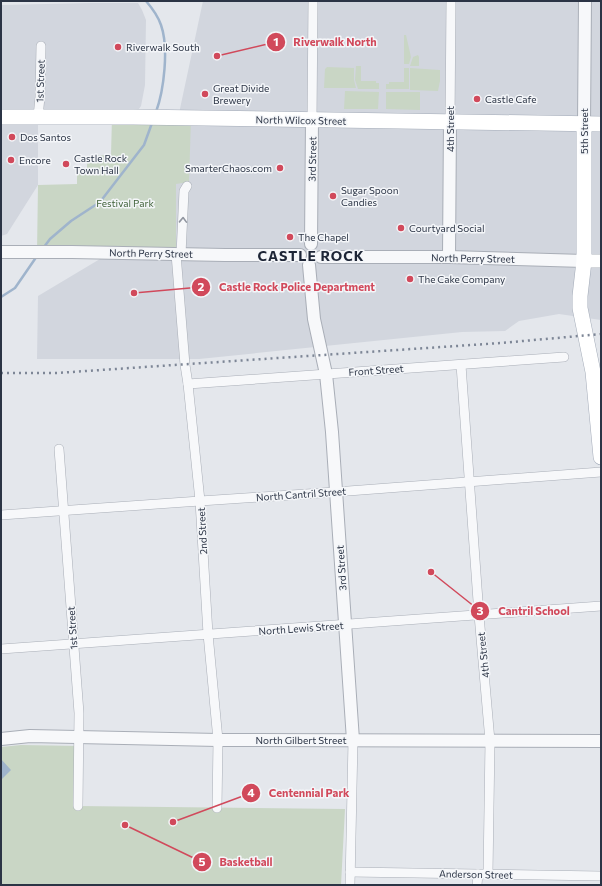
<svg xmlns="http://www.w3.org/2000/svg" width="602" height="886" font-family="Commissioner,sans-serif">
  <rect width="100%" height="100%" fill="#e4e7ec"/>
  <g fill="#d2d6de">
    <path d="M203 1H601V320L559 314 519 321 505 331 462 332 199 359H37L38 296 110 253 176 255V186L178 118Z"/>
    <path d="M91 3H138L142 10 146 20 145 85 141 106 133 117H38V185L7 234 1 236V5Z"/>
  </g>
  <g fill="#c9d6c5">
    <path d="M404 35H406L411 57 409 64H404Z"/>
    <path d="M418 55 419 57V66H410L413 57Z"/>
    <path d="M356 66H361V81H376V83H379V89H358L355 80Z"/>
    <path d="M327 67 354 68V80L356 88H324L325 69Z"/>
    <path d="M404 68H409V89H386V84H389V82H404Z"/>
    <path d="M410 68 440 70V81L438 91 410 90Z"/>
    <path d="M345 91 379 92 378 109H344Z"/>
    <path d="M386 92H420V110L386 109Z"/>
    <path d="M112 117 191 118 189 182 176 184V254L37 252 38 185 77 184V169L87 168V156L111 155Z"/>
    <path d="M21 745 79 746 78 806 345 809 341 885H1V747Z"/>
  </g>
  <path fill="#9fb4cc" d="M1 759 11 770 1 780Z"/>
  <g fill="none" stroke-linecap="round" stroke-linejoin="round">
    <g stroke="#9fb4cc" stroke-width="2.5">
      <path d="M146 1C152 8 158 16 161 25 169 48 164 90 156 112"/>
      <path d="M44 247 50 239 71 221 100 202 144 145 152 123"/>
      <path d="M1 297 15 288 37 256"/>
    </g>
    <defs>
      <g id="minor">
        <path d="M38 117 40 97 41 46"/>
        <path d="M312 120 313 1"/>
        <path d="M450 122 451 1"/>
        <path d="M176 254 185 365 188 384 200 501 208 634 218 740 217 808"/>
        <path d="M181 254 184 191 187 186"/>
        <path d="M461 365 479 615 490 741 488 874"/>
        <path d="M188 384 564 357"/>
        <path d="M59 449 79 713 78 806"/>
        <path d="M1 515 200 501 335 492 601 472"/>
        <path d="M1 649 601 606"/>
        <path d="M350 872 601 876"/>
        <path d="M350 885 353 740"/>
        <path d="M477 885 478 874"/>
      </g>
      <g id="tertiary">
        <path d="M584 123 585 1"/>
        <path d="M311 244 312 120"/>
        <path d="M1 252H72L225 255H300"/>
        <path d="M321 257H449L584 261"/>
        <path d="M449 257 450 122"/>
        <path d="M309 265 314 319 326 374 332 432 353 740"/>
        <path d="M1 739 30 736 218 740 601 741"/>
      </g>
      <path id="secondary" d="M584 261H601"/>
      <g id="primary">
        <path d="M1 117H133L601 124"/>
        <path d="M584 123V261L580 296V308L593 372 601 457"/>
      </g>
    </defs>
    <use href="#minor" stroke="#a9aeb7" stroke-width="10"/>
    <use href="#tertiary" stroke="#a9aeb7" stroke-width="14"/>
    <use href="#secondary" stroke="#a9aeb7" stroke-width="14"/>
    <use href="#primary" stroke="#a3abb8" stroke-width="16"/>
    <use href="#minor" stroke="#f7f8fa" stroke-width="9"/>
    <use href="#tertiary" stroke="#f7f8fa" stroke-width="12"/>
    <use href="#secondary" stroke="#fff" stroke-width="13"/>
    <use href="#primary" stroke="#fff" stroke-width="15"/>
    <path stroke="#7d8696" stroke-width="2.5" stroke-dasharray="2 4" stroke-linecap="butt" d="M1 373H57L174 365 501 343 601 334"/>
  </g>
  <defs><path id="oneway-chevron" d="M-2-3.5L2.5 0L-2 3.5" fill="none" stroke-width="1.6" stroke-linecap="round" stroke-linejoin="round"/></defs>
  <use stroke="#9196a0" href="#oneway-chevron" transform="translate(183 220) rotate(-88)"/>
  <g fill="#d1495b" stroke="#f4f6f9" stroke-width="1.5">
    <circle cx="118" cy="47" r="4"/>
    <circle cx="205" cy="94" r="4"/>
    <circle cx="477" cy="99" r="4"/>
    <circle cx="12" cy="137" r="4"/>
    <circle cx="11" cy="160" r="4"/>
    <circle cx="66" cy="164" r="4"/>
    <circle cx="280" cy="168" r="4"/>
    <circle cx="333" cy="196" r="4"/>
    <circle cx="401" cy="228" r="4"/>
    <circle cx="290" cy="237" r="4"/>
    <circle cx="410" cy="279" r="4"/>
  </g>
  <g text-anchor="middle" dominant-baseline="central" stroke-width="3" stroke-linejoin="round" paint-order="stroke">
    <g font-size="10" fill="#2b3445" stroke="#f4f6f9" text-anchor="start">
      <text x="126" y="47">Riverwalk South</text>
      <text x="213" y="88">Great Divide<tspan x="213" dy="12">Brewery</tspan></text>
      <text x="485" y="99">Castle Cafe</text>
      <text x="20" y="137">Dos Santos</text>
      <text x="74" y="158">Castle Rock<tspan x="74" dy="12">Town Hall</tspan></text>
      <text x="19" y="160">Encore</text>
      <text x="272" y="168" text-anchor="end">SmarterChaos.com</text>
      <text x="341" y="190">Sugar Spoon<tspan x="341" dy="12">Candies</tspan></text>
      <text x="409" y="228">Courtyard Social</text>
      <text x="298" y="237">The Chapel</text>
      <text x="418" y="279">The Cake Company</text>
    </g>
    <g font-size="10" fill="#2b3445" stroke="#f4f6f9">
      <text transform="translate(40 81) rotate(-88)">1st Street</text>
      <text transform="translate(301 120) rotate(1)">North Wilcox Street</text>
      <text transform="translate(450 129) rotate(-90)">4th Street</text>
      <text transform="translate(584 131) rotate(-90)">5th Street</text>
      <text transform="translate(312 159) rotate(-89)">3rd Street</text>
      <text transform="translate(151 253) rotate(1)">North Perry Street</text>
      <text transform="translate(473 258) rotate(1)">North Perry Street</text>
      <text transform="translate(376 370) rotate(-4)">Front Street</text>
      <text transform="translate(301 494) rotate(-4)">North Cantril Street</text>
      <text transform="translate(202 531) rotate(-93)">2nd Street</text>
      <text transform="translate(341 568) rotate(-94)">3rd Street</text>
      <text transform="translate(72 628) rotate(-94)">1st Street</text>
      <text transform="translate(301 628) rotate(-4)">North Lewis Street</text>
      <text transform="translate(483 655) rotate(-96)">4th Street</text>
      <text x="301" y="740">North Gilbert Street</text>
      <text transform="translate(476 874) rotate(1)">Anderson Street</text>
    </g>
    <g font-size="10" fill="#3f6138" stroke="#f4f6f9">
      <text x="125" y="203">Festival Park</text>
    </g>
    <g font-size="14" font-weight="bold" letter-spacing="1" fill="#1d2536" stroke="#f4f6f9">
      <text x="311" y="255">CASTLE ROCK</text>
    </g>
  </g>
  <path fill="none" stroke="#d1495b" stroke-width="1.5" d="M217 56L276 42M134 293L201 287M431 572L480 611M173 822L251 793M125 825L202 862"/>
  <g fill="#d1495b" stroke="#f4f6f9" stroke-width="1.5">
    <circle cx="217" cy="56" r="4"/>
    <circle cx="134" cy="293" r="4"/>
    <circle cx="431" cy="572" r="4"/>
    <circle cx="173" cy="822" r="4"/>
    <circle cx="125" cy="825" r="4"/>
    <circle cx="276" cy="42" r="10"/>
    <circle cx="201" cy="287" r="10"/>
    <circle cx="480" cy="611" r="10"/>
    <circle cx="251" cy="793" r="10"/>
    <circle cx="202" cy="862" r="10"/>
  </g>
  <g font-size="12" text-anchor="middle" font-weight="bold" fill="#fff">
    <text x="276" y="46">1</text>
    <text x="201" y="291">2</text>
    <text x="480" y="615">3</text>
    <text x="251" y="797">4</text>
    <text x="202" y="866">5</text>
  </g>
  <g font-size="11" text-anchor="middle" font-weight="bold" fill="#d1495b" stroke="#f4f6f9" stroke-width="3" stroke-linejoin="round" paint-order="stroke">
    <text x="335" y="46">Riverwalk North</text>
    <text x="297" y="291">Castle Rock Police Department</text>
    <text x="534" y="615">Cantril School</text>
    <text x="309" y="797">Centennial Park</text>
    <text x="246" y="866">Basketball</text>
  </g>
  <rect width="602" height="886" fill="none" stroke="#2b3445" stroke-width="4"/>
</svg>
